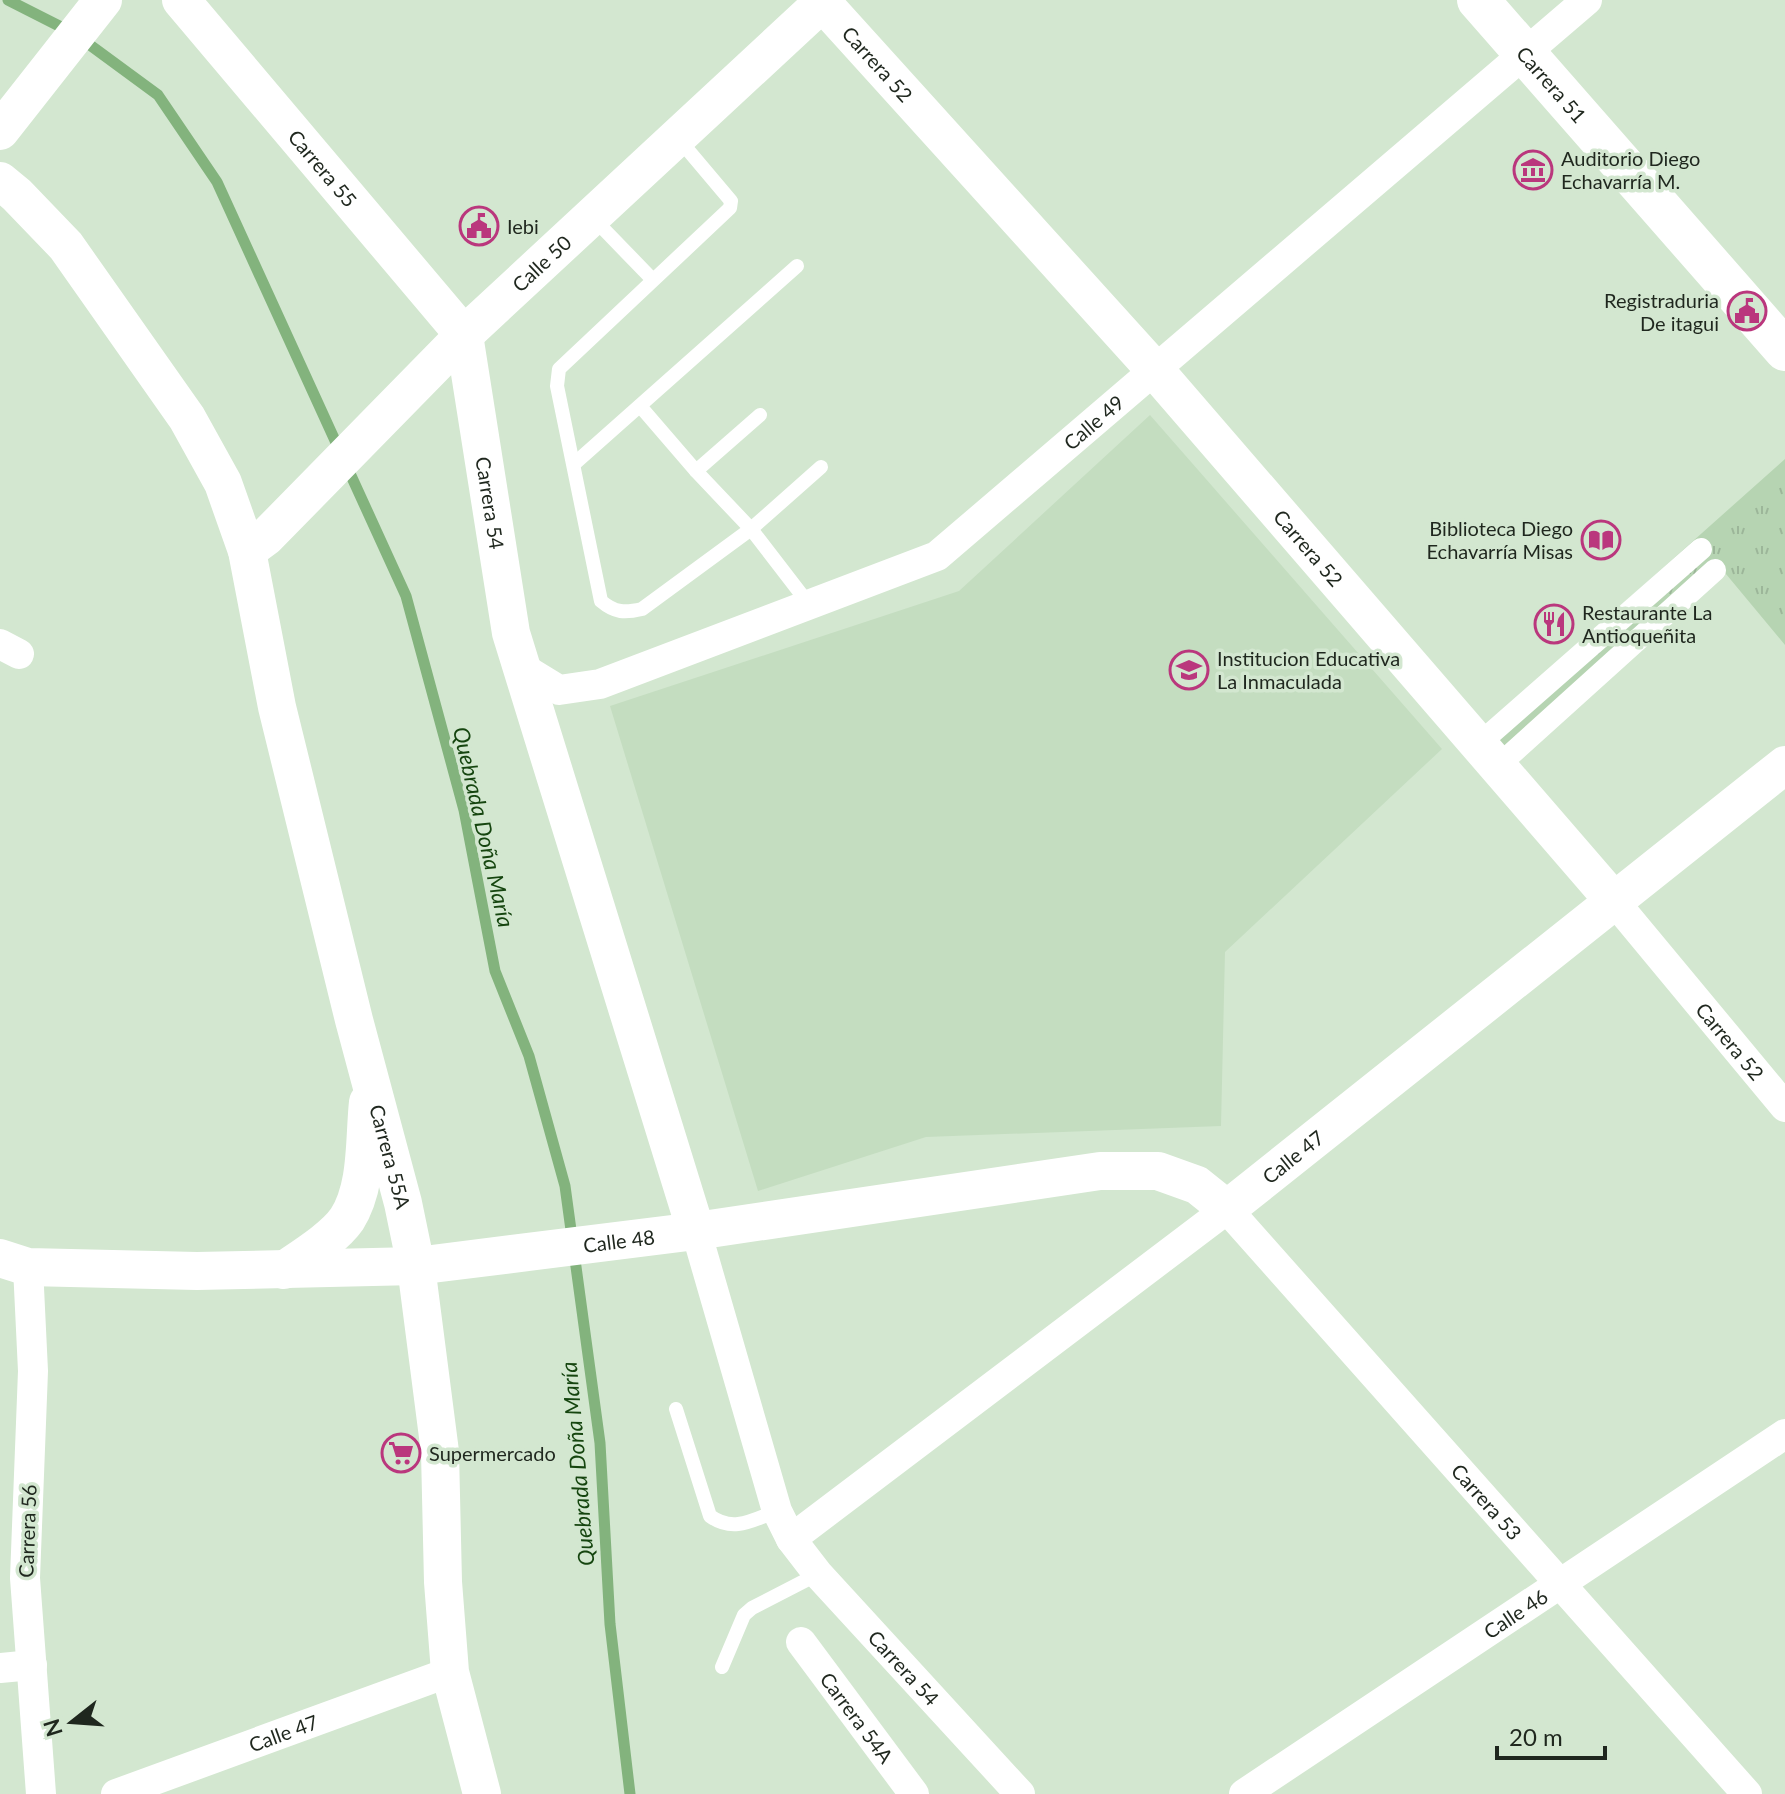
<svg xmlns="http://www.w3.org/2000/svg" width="1785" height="1794" font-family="Lato,sans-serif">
  <defs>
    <pattern id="park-tufts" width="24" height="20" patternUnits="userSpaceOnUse" patternTransform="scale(2)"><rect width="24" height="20" fill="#b6d4b2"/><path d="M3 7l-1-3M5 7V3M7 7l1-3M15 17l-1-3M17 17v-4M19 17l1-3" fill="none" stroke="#9cb699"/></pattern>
  </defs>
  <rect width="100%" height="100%" fill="#d3e7d0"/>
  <path fill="#c4ddc0" d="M1150 415 1442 749 1225 952 1221 1126 926 1137 758 1191 610 706 959 591Z"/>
  <path fill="url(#park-tufts)" d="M1785 459V645L1721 568 1513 761 1481 730Z"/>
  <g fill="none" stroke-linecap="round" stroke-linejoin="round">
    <path stroke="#83b37d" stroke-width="11" d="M8 0 75 34 158 95 217 182 406 596 464 810 495 971 529 1056 565 1186 600 1443 610 1624 630 1794"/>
    <g stroke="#fff" stroke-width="14">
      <path d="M677 137 731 201 730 208 559 369 557 386 601 601C615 613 625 613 642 609L751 529 821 467"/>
      <path d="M592 217 652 279"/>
      <path d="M640 406 696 471 751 529 808 603"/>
      <path d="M574 464 797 266"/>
      <path d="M696 471 760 415"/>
      <path d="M676 1409 710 1516C733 1533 753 1520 777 1511"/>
      <path d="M722 1667 744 1615 752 1608 818 1574"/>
    </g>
    <g stroke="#fff" stroke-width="22">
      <path d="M1480 743 1701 549"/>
      <path d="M1499 765 1715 570"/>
    </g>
    <g stroke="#fff" stroke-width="30">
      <path d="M0 644 19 654"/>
      <path id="s1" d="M523 668 559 690 600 684 937 556 1587 0"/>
      <path id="s2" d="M1614 901 1785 1107"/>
      <path id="s3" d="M696 1231 777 1511 791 1539 818 1574 1020 1794"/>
      <path d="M28 1267 33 1371 25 1578 41 1794"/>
      <path id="s4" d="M791 1539 1227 1209 1747 1794"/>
      <path id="s5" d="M801 1642 914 1794"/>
      <path d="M0 1668 32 1665"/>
      <path id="s6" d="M116 1794 450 1672"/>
      <path id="s7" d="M1244 1794 1785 1434"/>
    </g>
    <g stroke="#fff" stroke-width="38">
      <path id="s8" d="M181 0 464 335"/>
      <path id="s9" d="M820 0 1154 369 1614 901"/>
      <path d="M0 131 103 0"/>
      <path id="s10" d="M0 181 17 195 66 246 187 418 223 483 247 551 277 707 354 1020 403 1203 416 1266 440 1452 443 1582 450 1672 482 1794"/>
      <path id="s11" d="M464 335 511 633 696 1231"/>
      <path id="s12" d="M247 551 266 537 464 335 825 0"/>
      <path id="s13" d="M0 1258 28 1267 197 1271 416 1266 696 1231 1100 1171H1158L1197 1185 1227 1209 1785 765"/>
      <path d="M284 1270C303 1257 334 1238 347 1219 368 1186 364 1139 368 1102"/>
    </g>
    <path stroke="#fff" stroke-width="42" id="s14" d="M1478 0 1785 350"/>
  </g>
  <defs>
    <symbol id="museum-ring" viewBox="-11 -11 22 22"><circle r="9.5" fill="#d3e7d0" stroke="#ba377d" stroke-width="1.5"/><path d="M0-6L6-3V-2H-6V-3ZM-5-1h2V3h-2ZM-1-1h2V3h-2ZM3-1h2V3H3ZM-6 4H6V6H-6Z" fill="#ba377d"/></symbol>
    <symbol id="civic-ring" viewBox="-11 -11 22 22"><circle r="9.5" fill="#d3e7d0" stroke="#ba377d" stroke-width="1.5"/><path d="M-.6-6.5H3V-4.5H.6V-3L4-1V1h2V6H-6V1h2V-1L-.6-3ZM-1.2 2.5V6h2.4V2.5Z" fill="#ba377d"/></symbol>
    <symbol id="library-ring" viewBox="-11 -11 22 22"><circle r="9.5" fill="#d3e7d0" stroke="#ba377d" stroke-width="1.5"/><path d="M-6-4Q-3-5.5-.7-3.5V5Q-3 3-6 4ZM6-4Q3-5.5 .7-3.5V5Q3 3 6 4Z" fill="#ba377d"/></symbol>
    <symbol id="restaurant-ring" viewBox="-11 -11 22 22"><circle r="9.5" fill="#d3e7d0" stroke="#ba377d" stroke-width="1.5"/><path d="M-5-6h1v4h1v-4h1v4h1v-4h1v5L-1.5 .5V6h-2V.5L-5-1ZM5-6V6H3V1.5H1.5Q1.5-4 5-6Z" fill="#ba377d"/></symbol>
    <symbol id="school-ring" viewBox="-11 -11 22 22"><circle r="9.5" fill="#d3e7d0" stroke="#ba377d" stroke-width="1.5"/><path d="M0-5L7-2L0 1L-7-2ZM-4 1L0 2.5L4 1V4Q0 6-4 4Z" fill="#ba377d"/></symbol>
    <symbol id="supermarket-ring" viewBox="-11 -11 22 22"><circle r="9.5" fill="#d3e7d0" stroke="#ba377d" stroke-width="1.5"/><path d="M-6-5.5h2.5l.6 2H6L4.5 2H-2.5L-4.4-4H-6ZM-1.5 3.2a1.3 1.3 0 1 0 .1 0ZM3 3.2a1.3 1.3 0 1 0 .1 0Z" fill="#ba377d"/></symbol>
  </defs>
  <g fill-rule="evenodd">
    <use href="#museum-ring" x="1511" y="148" width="44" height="44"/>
    <use href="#civic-ring" x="457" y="204" width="44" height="44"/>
    <use href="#civic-ring" x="1725" y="289" width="44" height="44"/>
    <use href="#library-ring" x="1579" y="518" width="44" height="44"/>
    <use href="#restaurant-ring" x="1532" y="602" width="44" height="44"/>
    <use href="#school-ring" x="1167" y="648" width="44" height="44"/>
    <use href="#supermarket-ring" x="379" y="1431" width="44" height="44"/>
  </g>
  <g text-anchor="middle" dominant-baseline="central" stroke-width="7" stroke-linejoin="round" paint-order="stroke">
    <g font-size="20" fill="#1f271e" stroke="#d3e7d0">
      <text stroke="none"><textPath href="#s9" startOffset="86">Carrera 52</textPath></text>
      <text stroke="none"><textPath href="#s14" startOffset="112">Carrera 51</textPath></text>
      <text stroke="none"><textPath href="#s8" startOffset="220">Carrera 55</textPath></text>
      <text stroke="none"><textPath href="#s12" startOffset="412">Calle 50</textPath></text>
      <text stroke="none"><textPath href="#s1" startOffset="650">Calle 49</textPath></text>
      <text stroke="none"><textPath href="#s11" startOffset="170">Carrera 54</textPath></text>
      <text stroke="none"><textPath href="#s9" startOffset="734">Carrera 52</textPath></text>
      <text stroke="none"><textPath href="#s2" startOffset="182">Carrera 52</textPath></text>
      <text stroke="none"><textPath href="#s10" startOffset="1072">Carrera 55A</textPath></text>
      <text stroke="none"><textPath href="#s13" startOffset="1330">Calle 47</textPath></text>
      <text stroke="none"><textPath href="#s13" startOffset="622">Calle 48</textPath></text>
      <text stroke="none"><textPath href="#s4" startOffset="938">Carrera 53</textPath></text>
      <text transform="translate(27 1531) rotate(-88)">Carrera 56</text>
      <text stroke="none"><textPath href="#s7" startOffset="326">Calle 46</textPath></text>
      <text stroke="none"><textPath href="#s3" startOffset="494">Carrera 54</textPath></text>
      <text stroke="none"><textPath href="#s5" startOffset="94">Carrera 54A</textPath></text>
      <text stroke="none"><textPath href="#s6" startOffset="178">Calle 47</textPath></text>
    </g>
    <g font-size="20" fill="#1f271e" stroke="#d3e7d0" text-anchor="start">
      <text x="1561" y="158">Auditorio Diego<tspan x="1561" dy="23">Echavarría M.</tspan></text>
      <text x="507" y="226">Iebi</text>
      <text x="1719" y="300" text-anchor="end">Registraduria<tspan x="1719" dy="23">De itagui</tspan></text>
      <text x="1573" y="528" text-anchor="end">Biblioteca Diego<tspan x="1573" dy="23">Echavarría Misas</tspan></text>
      <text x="1582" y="612">Restaurante La<tspan x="1582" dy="23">Antioqueñita</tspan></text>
      <text x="1217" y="658">Institucion Educativa<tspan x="1217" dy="23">La Inmaculada</tspan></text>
      <text x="429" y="1453">Supermercado</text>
    </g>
    <g font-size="22" font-style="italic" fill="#15450f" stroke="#d3e7d0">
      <text transform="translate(484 827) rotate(77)">Quebrada Doña María</text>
      <text transform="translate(577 1464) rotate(-95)">Quebrada Doña María</text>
    </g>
  </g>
  <g transform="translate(72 1722) rotate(253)" stroke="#d3e7d0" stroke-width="6" paint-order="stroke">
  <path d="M0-6L14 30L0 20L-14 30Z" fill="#1f271e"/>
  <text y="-12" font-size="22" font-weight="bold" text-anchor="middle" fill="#1f271e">N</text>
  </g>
  <path d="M1497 1746v12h108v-12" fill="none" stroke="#1f271e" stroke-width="4"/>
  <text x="1509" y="1746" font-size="24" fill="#1f271e" stroke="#d3e7d0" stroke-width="6" paint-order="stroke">20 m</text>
</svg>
